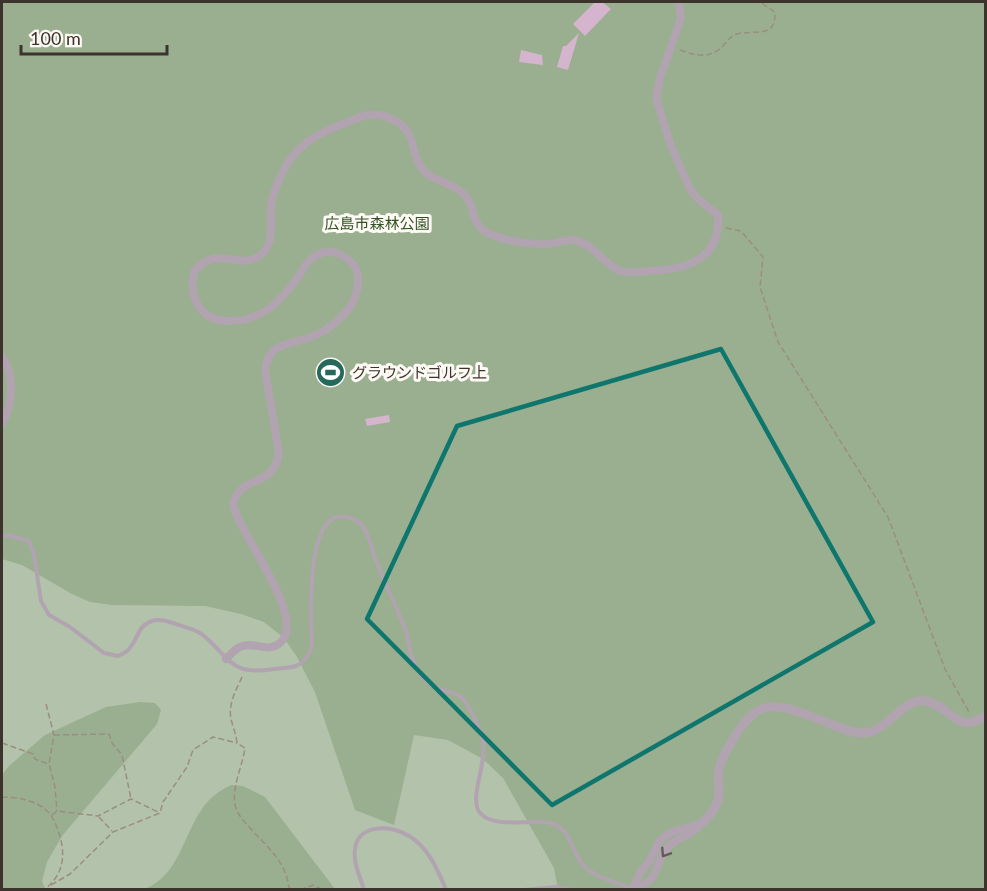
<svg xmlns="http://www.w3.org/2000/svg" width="987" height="891" font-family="Lato,'Noto Sans JP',sans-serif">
  <rect width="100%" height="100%" fill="#fde9d4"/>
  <path fill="#b2c2ab" d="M97 453 667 889 2 890V491Z"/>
  <g fill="#99af90">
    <path d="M2 2H985V889H558L554 868 503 778 483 759 448 740 414 735 394 825 355 810 315 692 297 657 284 638 264 622 241 614 205 606 112 605 90 602 72 594 22 565 2 559Z"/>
    <path d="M140 702 155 703 161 710 157 724 62 836 47 862 42 881 45 889H2V775L9 766 45 735 106 707Z"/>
    <path d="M231 785 243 786 265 797 335 889H145C179 875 183 836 202 809 209 798 219 791 231 785Z"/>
  </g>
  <g fill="#d5b4cd">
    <path d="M595 2H602L611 9 585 36 573 24Z"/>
    <path d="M579 33 568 70 557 67 563 46H566Z"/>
    <path d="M521 50 542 55 543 65 519 62Z"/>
    <path d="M389 415 390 422 367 426 365 419Z"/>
  </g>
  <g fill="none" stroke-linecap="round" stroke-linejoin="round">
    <g stroke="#9c8e7f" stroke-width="1.5" stroke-dasharray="6 3" stroke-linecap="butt">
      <path d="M680 50C696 56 710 59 723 46 727 41 731 36 737 34 754 29 776 40 775 12L760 2"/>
      <path d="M726 228 741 231 763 257 760 287 778 342 888 517 945 669 969 712"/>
      <path d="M242 677C236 690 228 704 231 719 233 727 236 734 237 743L245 748C243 765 230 790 236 808 238 815 244 821 249 827 267 847 286 861 289 888L295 890"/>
      <path d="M46 704 54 735 49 764 55 787 57 811"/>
      <path d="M54 735 109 734 112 743 122 755 131 799"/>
      <path d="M2 743 33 754 35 759 48 764"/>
      <path d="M2 797C16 797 35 800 46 810 53 816 55 823 58 830 66 853 65 874 44 890"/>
      <path d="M52 815 57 811 98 816 131 799 160 813"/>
      <path d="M99 817 112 831"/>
      <path d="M51 885 70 874 113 832 160 813 163 802 187 767 193 750 213 737 237 743"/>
      <path d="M300 890 313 885 324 890"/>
    </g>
    <g stroke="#b1a4b0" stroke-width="4">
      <path d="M2 537 8 535 29 541 34 555 41 601 49 615 70 627 104 653 118 656C122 654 127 652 129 649 138 639 138 625 152 621 161 618 170 622 179 625 187 628 198 630 204 636 232 660 231 676 274 669 281 668 290 668 296 666 303 663 309 656 311 649 313 640 311 630 311 621 311 598 310 533 332 519 342 513 359 519 364 528 370 538 372 552 377 563 386 586 397 608 406 631 409 640 409 650 412 658 418 674 426 685 442 690 450 692 458 693 463 699 471 708 480 730 483 741 488 761 468 799 480 813 496 831 539 816 556 825 573 833 572 857 587 869 600 879 618 883 633 889"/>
      <path d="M364 890C360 876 353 863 355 849 358 823 393 825 409 836 428 847 438 870 446 890"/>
      <path d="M525 890 556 887 574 890"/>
    </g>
    <g stroke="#b1a4b0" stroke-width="8">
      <path d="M2 357C15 373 13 406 2 423"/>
      <path d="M226 659C230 655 235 649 240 647 253 640 267 654 280 643 309 619 237 531 233 504 241 473 273 490 279 453L265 370C266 362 268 356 274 350 283 343 297 342 308 338 330 331 357 308 358 284 359 275 356 266 349 260 340 253 330 249 319 254 309 258 304 268 298 277 280 302 262 321 229 321 216 321 204 316 198 305 191 293 191 282 195 270 221 243 239 273 262 254 275 243 270 221 271 206 272 197 276 188 279 180 293 147 313 135 345 123 352 121 359 117 367 115 374 114 382 115 389 118 420 129 408 156 425 172 438 183 457 184 467 198 475 209 471 221 483 230 496 240 532 245 548 244 556 243 564 240 571 240 594 242 601 263 620 271 629 274 639 272 647 271 685 270 721 261 718 215L697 198 690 189 671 146 656 98 660 78 681 18 679 2"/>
      <path d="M633 889 640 872 649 862 660 840 672 832 702 823"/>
      <path d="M633 889C638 887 646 884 650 880 659 871 658 856 668 847 680 835 690 838 702 823"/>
    </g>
    <path stroke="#b1a4b0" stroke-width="9" d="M702 823C711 815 719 804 719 792 719 784 717 777 719 769 723 753 742 721 756 712 781 693 834 732 861 733 887 734 901 698 925 701 949 704 958 737 986 715"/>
  </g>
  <defs><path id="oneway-chevron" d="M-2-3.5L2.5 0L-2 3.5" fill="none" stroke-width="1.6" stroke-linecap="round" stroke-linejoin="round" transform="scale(1.5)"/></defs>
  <use stroke="#655b5a" href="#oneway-chevron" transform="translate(665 853) rotate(123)"/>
  <path fill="none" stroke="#0f766e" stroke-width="4.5" stroke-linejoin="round" d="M721 349 873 622 552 805 367 619 457 426Z"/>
  <defs>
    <symbol id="stadium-disc" viewBox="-11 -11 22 22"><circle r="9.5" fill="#25695b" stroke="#fdf9f5"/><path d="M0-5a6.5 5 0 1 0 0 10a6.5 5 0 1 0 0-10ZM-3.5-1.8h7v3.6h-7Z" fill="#fff"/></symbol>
  </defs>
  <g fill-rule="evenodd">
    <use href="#stadium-disc" x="314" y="356" width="33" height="33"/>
  </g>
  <g text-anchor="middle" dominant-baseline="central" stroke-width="6" stroke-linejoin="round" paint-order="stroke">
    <g font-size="15" fill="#335224" stroke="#fdf9f5">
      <text x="377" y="223">広島市森林公園</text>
    </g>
    <g font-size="15" fill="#3c342c" stroke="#fdf9f5" text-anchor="start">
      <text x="352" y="372">グラウンドゴルフ上</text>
    </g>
  </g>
  <rect width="987" height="891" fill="none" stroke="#3c342c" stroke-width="6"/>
  <path d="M21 45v9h146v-9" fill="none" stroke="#3c342c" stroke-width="3"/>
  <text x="30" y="45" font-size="18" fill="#3c342c" stroke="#fdf9f5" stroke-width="4.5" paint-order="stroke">100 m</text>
</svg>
